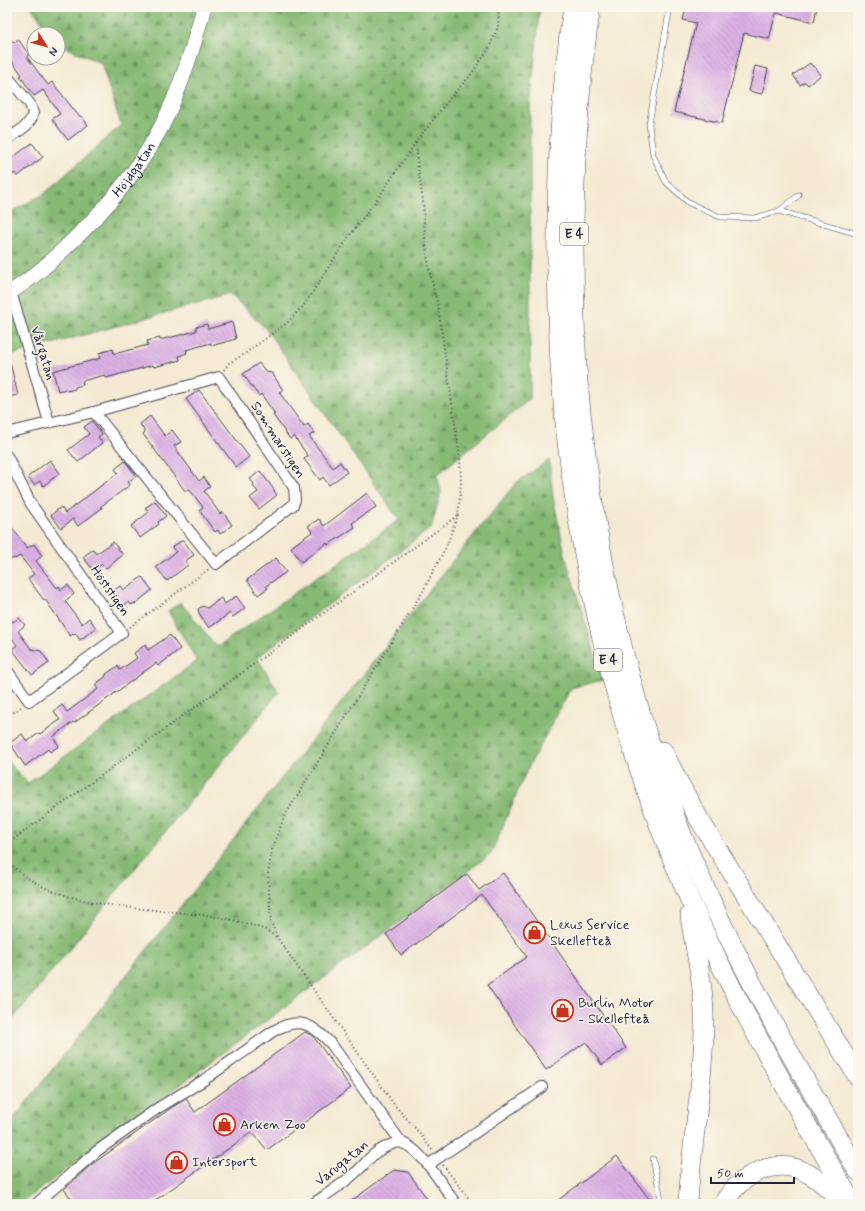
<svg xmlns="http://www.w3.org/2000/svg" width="865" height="1211" font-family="Mynerve,sans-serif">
  <defs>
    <pattern id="forest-firs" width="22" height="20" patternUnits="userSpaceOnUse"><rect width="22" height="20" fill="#86ba75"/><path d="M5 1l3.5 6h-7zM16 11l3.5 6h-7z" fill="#6d9761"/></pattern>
    <pattern id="building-back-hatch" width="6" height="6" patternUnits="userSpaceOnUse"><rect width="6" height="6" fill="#dbb0e5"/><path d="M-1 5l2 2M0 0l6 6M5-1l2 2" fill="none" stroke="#bc97c5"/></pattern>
  </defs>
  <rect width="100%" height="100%" fill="#fbf7ec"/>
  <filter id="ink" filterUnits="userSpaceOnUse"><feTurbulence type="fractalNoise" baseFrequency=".025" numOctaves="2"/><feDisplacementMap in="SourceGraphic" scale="8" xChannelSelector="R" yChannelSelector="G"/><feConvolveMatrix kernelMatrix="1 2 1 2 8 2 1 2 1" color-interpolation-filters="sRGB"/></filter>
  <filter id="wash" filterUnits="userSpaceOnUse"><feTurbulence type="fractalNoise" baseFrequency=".012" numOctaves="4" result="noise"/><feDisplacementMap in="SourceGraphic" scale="16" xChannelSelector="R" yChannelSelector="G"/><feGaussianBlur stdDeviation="0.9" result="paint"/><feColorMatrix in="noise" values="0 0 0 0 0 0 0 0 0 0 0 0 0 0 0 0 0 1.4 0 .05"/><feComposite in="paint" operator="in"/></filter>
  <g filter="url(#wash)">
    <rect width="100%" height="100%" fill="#f4ead3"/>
    <g fill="url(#forest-firs)" stroke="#546e58">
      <path d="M31 7H540L530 108V399L437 475 441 492 431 528 257 658 279 692 7 1026V761L28 783 197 661 168 611 180 602 217 647 399 520 266 329 231 295 7 356V214L44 194 121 125 101 63 58 44V34H51Z"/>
      <path d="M549 460 553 497 566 559 603 680 571 688 526 772 491 854 20 1204H7V1127L459 553 516 483Z"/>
    </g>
    <g id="blocks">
      <g fill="url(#building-back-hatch)">
        <path d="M686 7H817L814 22 776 13 769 39 744 33 722 123 674 112 696 23 683 20Z"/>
        <path d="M7 34 14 43 18 39 29 55 27 57 48 85 52 82 78 115 82 117 88 125 68 140 52 119 60 114 43 90 34 96 20 76 22 75 7 54Z"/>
        <path d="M810 63 813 67 814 66 821 75 808 85 805 82 800 85 793 75Z"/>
        <path d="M755 66 768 69 762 94 749 91Z"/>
        <path d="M32 143 43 157 18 176 15 173 7 179V162Z"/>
        <path d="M232 322 236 339 211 346V343L186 350 187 353 179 356 180 360 154 367 153 365 106 378 105 375 82 381 83 385 75 387V389L67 391 66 389 58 391 53 371 101 358 99 353 113 349 114 354 148 345 147 341 160 338V340L196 331V327L207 324 208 329Z"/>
        <path d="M10 363 18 395 7 397V364Z"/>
        <path d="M259 363 266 372 272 373 283 390 279 392 304 427 308 424 314 433 309 436 333 468 340 462 347 472 329 485 323 477 320 480 304 459 308 456 294 436 290 439 273 415 275 414 261 394 259 396 253 388 243 374Z"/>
        <path d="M199 390 249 457 236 467 186 399Z"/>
        <path d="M150 416 165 436 172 430 181 442 174 446 199 481 204 477 210 487 204 491 220 514 223 512 232 525 220 534 218 530 215 532 199 510 203 507 189 489 186 492 143 434 145 432 140 424Z"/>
        <path d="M92 421 102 434 98 437 102 443 78 462 68 450 89 434 84 427Z"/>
        <path d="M50 460 60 473 43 486 40 481 34 485 28 477Z"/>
        <path d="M125 461 136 476 128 482 130 485 100 507 102 508 78 526 73 519 61 528 51 515 61 507 65 513 118 473 115 469Z"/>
        <path d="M260 471 275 491H274L277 495 259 509 250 498 258 492 253 486 254 484 250 479Z"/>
        <path d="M367 493 376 507 352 523 355 527 328 545 327 543 301 562 291 547 312 532 308 526 319 519 324 526Z"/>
        <path d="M155 501 166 516 158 522 159 524 140 538 131 526 149 512 145 508Z"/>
        <path d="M7 521 27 548 34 544 42 556 36 561 57 588 59 586 61 590 68 585 74 594 65 601 82 624 89 618 96 628 80 640 75 633 70 636 45 599 44 600 28 579 34 574 20 556 15 559 14 558 10 560 7 556Z"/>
        <path d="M183 540 194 555 185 561 188 565 167 581 156 567 176 552 172 547Z"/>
        <path d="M113 542 123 555 106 568 102 564 93 570 83 557 93 549 96 554Z"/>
        <path d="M276 558 286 572 266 586 268 588 258 595 247 580Z"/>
        <path d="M142 577 152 590 135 604 134 603 131 605 129 602 120 608 110 593 120 586 123 590Z"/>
        <path d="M236 596 245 608 233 617 230 613 209 628 199 613 198 609 203 606 207 608 221 598 225 604Z"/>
        <path d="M7 614 13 622 19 618 25 625 18 631 31 649 41 651 49 663 32 675 12 649 17 645 7 631Z"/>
        <path d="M170 635 180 649 158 666 156 663 74 723 73 722 53 737 59 746 50 752 48 749 25 766 10 743 22 734 27 742 39 733 40 734 60 720 54 711 62 705 67 712 98 689 95 685 106 676V674L118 666 120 670 137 658 134 653 145 645 148 650Z"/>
        <path d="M503 873 626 1048 602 1065 586 1042 546 1070 487 985 527 957 482 895 401 955 386 934 467 874 479 890Z"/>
        <path d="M305 1032 313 1036 351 1088 267 1150 252 1132 150 1204H75L64 1189 91 1165 174 1106 186 1099 195 1112Z"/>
        <path d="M617 1156 653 1204H553Z"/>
        <path d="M394 1170 408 1172 431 1204H347Z"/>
      </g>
    </g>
  </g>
  <g filter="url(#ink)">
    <use href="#blocks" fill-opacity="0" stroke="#424052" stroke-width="1"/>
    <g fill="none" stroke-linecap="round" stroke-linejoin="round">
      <defs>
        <g id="lane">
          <path d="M670 7 649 124 653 155 666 182 689 203 720 217 755 218 779 211 858 234"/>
          <path d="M779 211 799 195"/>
          <path d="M653 1159 662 1204"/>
        </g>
        <g id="street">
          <path d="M7 76 30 104 33 113 31 119 26 126 7 140"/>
          <path d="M11 292 49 422"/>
          <path d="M7 433 94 412 219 377 294 488 295 500 293 505 216 564 94 412"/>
          <path d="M7 456 31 504 122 633 29 701 7 670"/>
          <path d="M428 1165 542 1087"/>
          <path d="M36 1204 97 1151 158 1108 204 1080 272 1032C299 1016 312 1023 332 1045L401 1142"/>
          <path d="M313 1204C327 1194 342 1185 355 1173 363 1167 369 1157 377 1152 383 1148 395 1141 402 1143 421 1148 444 1188 456 1204"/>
        </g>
        <g id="secondary">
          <path id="s1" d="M7 294C28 282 46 266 64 249 98 217 131 181 154 140 176 103 193 49 204 7"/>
        </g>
        <g id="highway">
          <path d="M573 7C560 92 556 179 557 265 558 303 558 341 561 379 574 552 618 739 689 898 736 1004 794 1104 853 1204"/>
          <path d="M591 7C579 80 575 153 574 227 574 278 574 330 578 381 588 495 609 608 642 718 656 763 670 808 689 851 736 962 797 1067 858 1171"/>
          <path d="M663 751 680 785 699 819 858 1077"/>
          <path d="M688 1204C691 1141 705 1078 704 1015 704 982 694 948 690 915"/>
          <path d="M723 1204C741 1174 776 1155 809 1174 822 1181 833 1193 844 1204"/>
        </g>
      </defs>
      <use href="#lane" stroke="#424052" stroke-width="6"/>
      <use href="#street" stroke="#424052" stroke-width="12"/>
      <use href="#secondary" stroke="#424052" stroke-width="16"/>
      <use href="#highway" stroke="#424052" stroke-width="20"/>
      <g stroke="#424052" stroke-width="2" stroke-dasharray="1 3" stroke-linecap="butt">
        <path d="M224 370 229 363 243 355 287 323 304 305 350 235 378 198 416 142"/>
        <path d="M130 627 209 569"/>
        <path d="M7 717 21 707"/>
        <path d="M7 844 457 516"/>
        <path d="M7 860C57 917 163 904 232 920 248 924 265 927 277 938"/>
        <path d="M432 1150 417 1130 396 1107 278 939 271 922 268 874 272 850 284 817 423 591 446 547 458 515 461 484 460 458 438 307 429 269 425 238 423 201 418 167 416 141 427 128 450 98 470 76 488 50 498 27 499 7"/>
        <path d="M443 1165 473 1204"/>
      </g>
      <use href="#lane" stroke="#fff" stroke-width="5"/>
      <use href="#street" stroke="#fff" stroke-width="10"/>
      <use href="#secondary" stroke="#fff" stroke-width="15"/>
      <use href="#highway" stroke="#fff" stroke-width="19"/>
    </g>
  </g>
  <defs>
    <symbol id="shop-ring" viewBox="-11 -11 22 22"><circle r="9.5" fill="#fbf7ec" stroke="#c8321e" stroke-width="1.5"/><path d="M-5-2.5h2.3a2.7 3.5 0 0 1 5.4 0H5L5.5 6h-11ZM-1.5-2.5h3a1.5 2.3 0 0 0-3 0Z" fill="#c8321e"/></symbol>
  </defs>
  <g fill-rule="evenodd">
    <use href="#shop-ring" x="522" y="920" width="25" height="25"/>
    <use href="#shop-ring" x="550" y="998" width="25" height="25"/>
    <use href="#shop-ring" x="212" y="1112" width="25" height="25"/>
    <use href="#shop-ring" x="164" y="1150" width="25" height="25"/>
  </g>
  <g text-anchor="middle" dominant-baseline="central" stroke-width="3" stroke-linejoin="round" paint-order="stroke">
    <g fill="#fbf7ec" stroke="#636270" stroke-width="1">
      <rect x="560" y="223" width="28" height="22" rx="3"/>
      <rect x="594" y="649" width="28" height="22" rx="3"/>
    </g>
    <g font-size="13" font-weight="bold" fill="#22223b">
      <text x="574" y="234">E 4</text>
      <text x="608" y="660">E 4</text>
    </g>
    <g font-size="14" fill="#22223b" stroke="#fbf7ec">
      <text stroke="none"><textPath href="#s1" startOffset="179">Höjdgatan</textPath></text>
      <text transform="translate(43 353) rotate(73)">Vårgatan</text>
      <text transform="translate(278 440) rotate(57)">Sommarstigen</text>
      <text transform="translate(110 591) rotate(55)">Höststigen</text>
      <text transform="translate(342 1163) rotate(-39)">Varugatan</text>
    </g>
    <g font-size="14" fill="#22223b" stroke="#fbf7ec" text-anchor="start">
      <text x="550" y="925">Lexus Service<tspan x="550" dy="16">Skellefteå</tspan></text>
      <text x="578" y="1003">Burlin Motor<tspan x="578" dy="16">- Skellefteå</tspan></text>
      <text x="240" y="1125">Arken Zoo</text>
      <text x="192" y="1162">Intersport</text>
    </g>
  </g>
  <rect width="865" height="1211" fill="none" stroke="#fbf7ec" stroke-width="24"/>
  <g transform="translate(46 46) rotate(127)"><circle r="19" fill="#fbf7ec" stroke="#a4a2a5"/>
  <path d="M0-3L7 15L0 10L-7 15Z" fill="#c8321e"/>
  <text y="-6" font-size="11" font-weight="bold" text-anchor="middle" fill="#22223b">N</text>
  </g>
  <path d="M711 1177v6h83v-6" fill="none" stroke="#22223b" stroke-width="2"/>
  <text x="717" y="1177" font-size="12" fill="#22223b" stroke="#fbf7ec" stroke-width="3" paint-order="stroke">50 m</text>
</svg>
